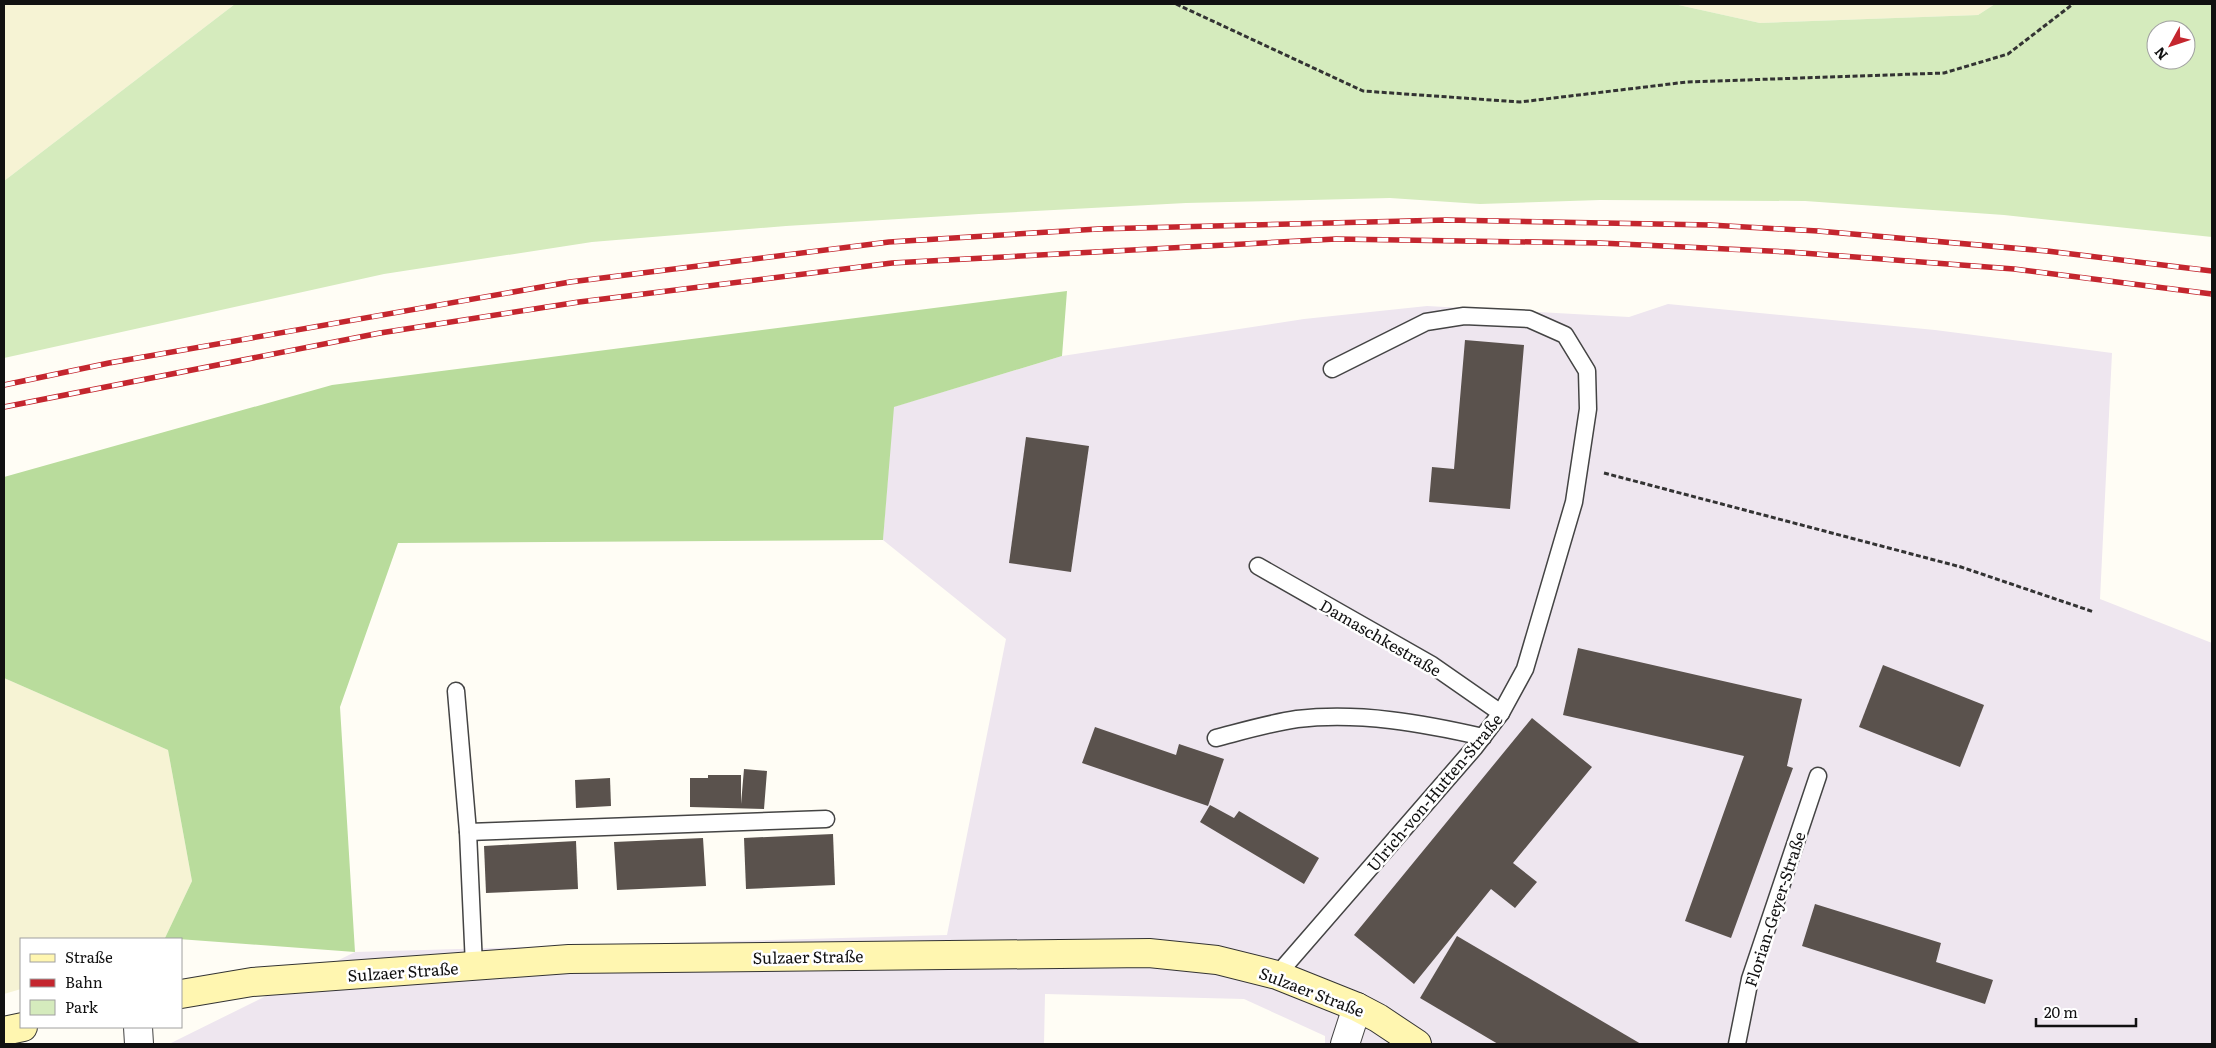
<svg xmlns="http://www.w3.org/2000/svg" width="2216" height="1048" font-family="Literata,serif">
  <rect width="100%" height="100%" fill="#fffdf5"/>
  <path fill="#eee6ef" d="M1668 304 1935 330 2112 353 2100 599 2212 643V1044H1325V1036L1244 999 1045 994 1044 1044H169L355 952 947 935 1006 639 883 540 893 407 1062 356 1304 319 1427 306 1629 317Z"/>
  <g fill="#f6f3d4">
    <path d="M4 4H235L4 181Z"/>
    <path d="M1674 4H1995L1978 15 1760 23Z"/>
    <path d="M4 678 168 750 192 881 165 938 162 939H21V989L4 994Z"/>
  </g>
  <path fill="#d5ebbd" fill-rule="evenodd" d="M235 4H1674L1760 23 1978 15 1995 4H2212V237L2004 215 1805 201 1600 200 1480 204 1390 198 1186 203 979 214 786 226 592 242 384 274 4 358V181ZM2156 30H2186V60H2156Z"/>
  <path fill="#b9dc9c" d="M1067 291 1062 356 894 407 883 540 398 543 340 707 355 952 165 938 192 881 168 750 4 678V477L332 385Z"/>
  <g fill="#5a524d">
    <path d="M1465 340 1524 345 1510 509 1429 502 1432 467 1454 469Z"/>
    <path d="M1026 437 1089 446 1071 572 1009 563Z"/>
    <path d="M1578 648 1802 699 1787 766 1793 768 1731 938 1685 921 1744 756 1563 715Z"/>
    <path d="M1883 665 1984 705 1960 767 1859 727Z"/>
    <path d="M1532 718 1592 767 1513 863 1537 882 1515 908 1491 889 1414 984 1354 935Z"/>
    <path d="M1095 727 1176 755 1179 744 1224 759 1208 806 1082 763Z"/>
    <path d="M744 769 767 771 764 809 690 807V778H708V775H741V804Z"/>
    <path d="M610 778 611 806 576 808 575 780Z"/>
    <path d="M1210 805 1234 818 1239 811 1319 858 1304 884 1200 822Z"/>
    <path d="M833 834 835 885 746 889 744 838Z"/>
    <path d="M703 838 706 886 617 890 614 842Z"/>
    <path d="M576 841 578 889 486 893 484 846Z"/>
    <path d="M1815 904 1941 943 1936 962 1993 980 1985 1004 1802 946Z"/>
    <path d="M1457 936 1641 1044H1498L1420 998Z"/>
  </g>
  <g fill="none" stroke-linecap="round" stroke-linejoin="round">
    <defs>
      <g id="lane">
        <path d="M1258 566 1432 665 1501 713"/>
        <path d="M456 691 468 832 474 966"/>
        <path d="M1216 738C1243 731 1270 723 1297 719 1360 712 1422 723 1483 737"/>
        <path d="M468 832 826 819"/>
        <path d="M1277 975 1475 747 1501 713 1525 669 1574 502 1588 409 1587 371 1565 335 1529 319 1464 316 1426 322 1332 369"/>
        <path d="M1737 1044 1750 979 1818 776"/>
      </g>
      <g id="street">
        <path d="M138 1027 139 1044"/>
        <path d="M1345 1044 1357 1007"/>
      </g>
      <g id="secondary">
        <path d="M181 994 252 982 569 959 1149 953 1217 960 1277 975 1357 1007 1378 1018 1417 1044"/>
        <path d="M4 1031 23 1027"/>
      </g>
    </defs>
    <use href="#lane" stroke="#444" stroke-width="19"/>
    <use href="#street" stroke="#444" stroke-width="30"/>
    <use href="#secondary" stroke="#333" stroke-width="30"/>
    <g stroke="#333" stroke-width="3" stroke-dasharray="5 2.5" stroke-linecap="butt">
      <path d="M1176 4 1363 91 1520 102 1687 82 1944 73 2008 54 2073 4"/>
      <path d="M1604 473 1961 567 2094 612"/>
    </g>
    <use href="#lane" stroke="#fff" stroke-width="16"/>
    <use href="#street" stroke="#fff" stroke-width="28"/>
    <use href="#secondary" stroke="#fff6b0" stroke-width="28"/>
    <defs>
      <g id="rail">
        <path d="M4 385 109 363 570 282 889 242 1098 229 1446 220 1710 225 1818 231 2047 251 2212 271"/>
        <path d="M4 407 380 333 579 302 892 263 1336 239 1600 243 1789 252 2014 269 2212 294"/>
      </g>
    </defs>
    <use href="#rail" stroke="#c4262e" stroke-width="5.5"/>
    <use href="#rail" stroke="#fff" stroke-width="4" stroke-dasharray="11" stroke-linecap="butt"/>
  </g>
  <g text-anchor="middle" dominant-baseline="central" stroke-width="5" stroke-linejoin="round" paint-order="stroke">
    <g font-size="16" fill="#111" stroke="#fff">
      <text transform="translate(1381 637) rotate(30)">Damaschkestraße</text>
      <text transform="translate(1434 792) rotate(-50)">Ulrich-von-Hutten-Straße</text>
      <text transform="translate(1774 909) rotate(-72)">Florian-Geyer-Straße</text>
      <text transform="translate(808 956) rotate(-1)">Sulzaer Straße</text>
      <text transform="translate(403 971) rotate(-4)">Sulzaer Straße</text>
      <text transform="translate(1312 991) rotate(21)">Sulzaer Straße</text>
    </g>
  </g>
  <rect width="2216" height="1048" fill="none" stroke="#111111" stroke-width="10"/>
  <rect x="20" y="938" width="162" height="90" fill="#ffffff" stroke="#a0a0a0"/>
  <rect x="30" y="954" width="25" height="8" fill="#fff6b0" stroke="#a0a0a0"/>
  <text x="65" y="963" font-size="15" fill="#111111">Straße</text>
  <rect x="30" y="979" width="25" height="8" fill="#c4262e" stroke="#a0a0a0"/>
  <text x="65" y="988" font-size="15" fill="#111111">Bahn</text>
  <rect x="30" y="1000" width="25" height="15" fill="#d5ebbd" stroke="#a0a0a0"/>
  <text x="65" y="1013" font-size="15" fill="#111111">Park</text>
  <g transform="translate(2171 45) rotate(230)"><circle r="24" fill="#ffffff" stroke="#a0a0a0"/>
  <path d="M0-4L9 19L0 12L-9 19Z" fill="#c4262e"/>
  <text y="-8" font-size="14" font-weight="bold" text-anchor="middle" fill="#111111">N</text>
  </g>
  <path d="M2036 1018v8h100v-8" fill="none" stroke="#111111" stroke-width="2.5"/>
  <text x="2044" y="1018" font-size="15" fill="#111111" stroke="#ffffff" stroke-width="4" paint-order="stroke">20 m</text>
</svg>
